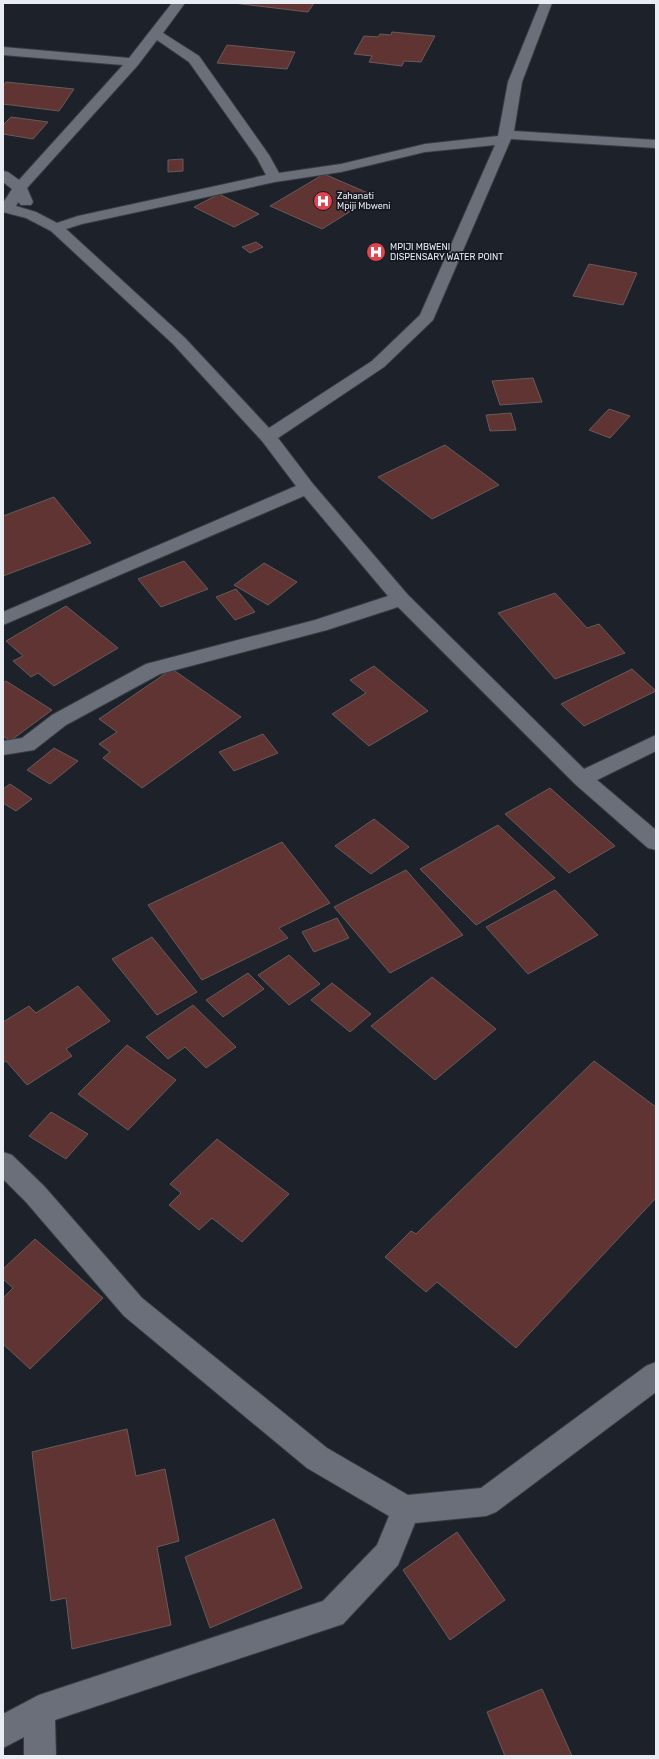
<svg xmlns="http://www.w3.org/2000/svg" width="659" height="1759" font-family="Rubik,sans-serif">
  <rect width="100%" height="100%" fill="#1d2129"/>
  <g fill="#603433" stroke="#685b5a">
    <path d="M233 3H314L308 12Z"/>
    <path d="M392 32 435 36 421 62 404 61 402 66 369 62 372 56 354 54 364 36 378 37 380 34 391 35Z"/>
    <path d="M227 45 295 52 287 69 217 63Z"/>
    <path d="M6 82 74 89 59 111 3 104V86Z"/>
    <path d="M11 117 48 122 33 139 3 134V125Z"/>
    <path d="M183 159V171L168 172V160Z"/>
    <path d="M324 174 375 196 322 229 270 206Z"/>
    <path d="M219 194 259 214 234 227 194 207Z"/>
    <path d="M256 242 263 247 250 253 242 247Z"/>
    <path d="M589 264 637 273 623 305 573 296Z"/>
    <path d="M533 378 542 402 500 405 492 381Z"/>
    <path d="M609 409 630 416 610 438 589 430Z"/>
    <path d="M511 413 516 430 490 431 486 415Z"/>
    <path d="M445 445 499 485 432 519 378 477Z"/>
    <path d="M54 497 91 543 3 576V516Z"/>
    <path d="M184 561 208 589 161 607 138 579Z"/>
    <path d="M264 563 297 582 268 605 234 585Z"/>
    <path d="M236 589 255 612 235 620 216 597Z"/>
    <path d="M555 593 587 628 599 624 625 653 555 679 498 613Z"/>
    <path d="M66 606 118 648 54 686 38 673 31 677 13 661 23 656 6 641Z"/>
    <path d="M374 666 428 711 369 746 332 714 366 693 350 680Z"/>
    <path d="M172 669 241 717 142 788 103 758 110 752 99 744 117 732 99 719Z"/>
    <path d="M632 669 656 691 584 726 561 704Z"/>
    <path d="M6 681 52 710 10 741 3 736V683Z"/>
    <path d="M263 734 278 753 234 771 219 752Z"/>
    <path d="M54 748 78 761 50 784 27 770Z"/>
    <path d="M10 784 32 799 16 811 3 803V789Z"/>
    <path d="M550 788 615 846 569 873 505 814Z"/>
    <path d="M374 819 409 847 371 874 335 846Z"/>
    <path d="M498 825 555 878 476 925 420 869Z"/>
    <path d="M282 842 330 903 279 928 288 938 202 980 148 905Z"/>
    <path d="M406 870 463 935 390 973 334 907Z"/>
    <path d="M555 890 598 935 528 974 486 927Z"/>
    <path d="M337 918 349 938 314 952 302 932Z"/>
    <path d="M152 937 197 992 157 1015 112 959Z"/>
    <path d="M289 955 320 984 289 1005 258 975Z"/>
    <path d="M248 973 264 989 223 1017 206 1000Z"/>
    <path d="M432 977 496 1029 435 1080 371 1026Z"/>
    <path d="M332 983 371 1014 350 1032 311 1000Z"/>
    <path d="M78 986 110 1021 66 1049 72 1056 27 1085 6 1061 3 1063V1022L29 1006 36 1013Z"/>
    <path d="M193 1005 236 1047 206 1068 185 1047 168 1059 146 1037Z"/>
    <path d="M127 1045 176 1080 128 1130 78 1094Z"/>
    <path d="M594 1061 656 1107V1198L516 1348 437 1282 426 1292 385 1257 411 1231 416 1234Z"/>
    <path d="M51 1112 88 1134 66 1159 29 1136Z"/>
    <path d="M217 1139 289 1194 242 1242 212 1218 199 1230 169 1205 181 1193 170 1184Z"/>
    <path d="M35 1239 103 1298 30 1369 3 1344V1298L13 1288 3 1279V1269Z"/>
    <path d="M127 1429 136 1476 165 1469 179 1541 157 1547 171 1625 72 1649 66 1598 51 1601 32 1452Z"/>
    <path d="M274 1519 302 1588 210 1628 185 1557Z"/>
    <path d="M457 1532 505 1600 450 1640 403 1570Z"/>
    <path d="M542 1689 572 1756H505L487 1712Z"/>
  </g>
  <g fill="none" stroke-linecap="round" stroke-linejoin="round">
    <defs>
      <g id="minor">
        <path d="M172 3H185L163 33 199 56 269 155 279 173 341 164 425 144 498 136 508 82 540 3H552L522 82 514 131 656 140V148L511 139 433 320 384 367 278 438 313 484 408 595 584 769 656 735V751L597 780 656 830V850L648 848 575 784 398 607 327 630 160 674 66 725 34 750 3 755V741L22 738 52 715 146 664 315 620 388 596 304 496 3 625V612L296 486 262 441 173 344 51 231 26 218 3 212V203L12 189 3 182V171L8 172 19 180 123 65 3 55V47L129 58ZM157 40 189 62 257 158 266 175 78 216 57 223 36 212 16 206 18 202 21 205H31L33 202 27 188 138 65ZM495 145 420 315 372 361 269 428 185 338 66 229 82 224 275 182 341 172 425 152Z"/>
        <path d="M3 1152 12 1155 44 1186 142 1298 327 1448 408 1495 481 1488 646 1366 656 1362V1392L496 1512 486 1516 415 1523 398 1565 343 1624 55 1720 56 1756H24V1737L3 1748V1714L39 1695 323 1601 377 1545 389 1516 307 1468 124 1316 26 1202 3 1179Z"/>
      </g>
    </defs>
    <use href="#minor" stroke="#3a3c43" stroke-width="2"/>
    <use href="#minor" fill="#6a6f79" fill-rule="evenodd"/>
  </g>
  <defs>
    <symbol id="hospital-disc" viewBox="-11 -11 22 22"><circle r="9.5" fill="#e0444e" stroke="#141820"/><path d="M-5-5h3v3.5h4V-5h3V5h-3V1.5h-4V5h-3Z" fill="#fff"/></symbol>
  </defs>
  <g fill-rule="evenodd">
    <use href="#hospital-disc" x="312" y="190" width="22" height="22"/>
    <use href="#hospital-disc" x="365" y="241" width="22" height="22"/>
  </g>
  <g text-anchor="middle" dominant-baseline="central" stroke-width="3.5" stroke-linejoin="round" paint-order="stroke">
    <g font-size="9" fill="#e9ecf2" stroke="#141820" text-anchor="start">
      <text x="337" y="196">Zahanati<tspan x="337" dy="10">Mpiji Mbweni</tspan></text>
      <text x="390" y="247">MPIJI MBWENI<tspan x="390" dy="10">DISPENSARY WATER POINT</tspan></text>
    </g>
  </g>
  <rect width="659" height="1759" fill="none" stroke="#e9ecf2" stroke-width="8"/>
</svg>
